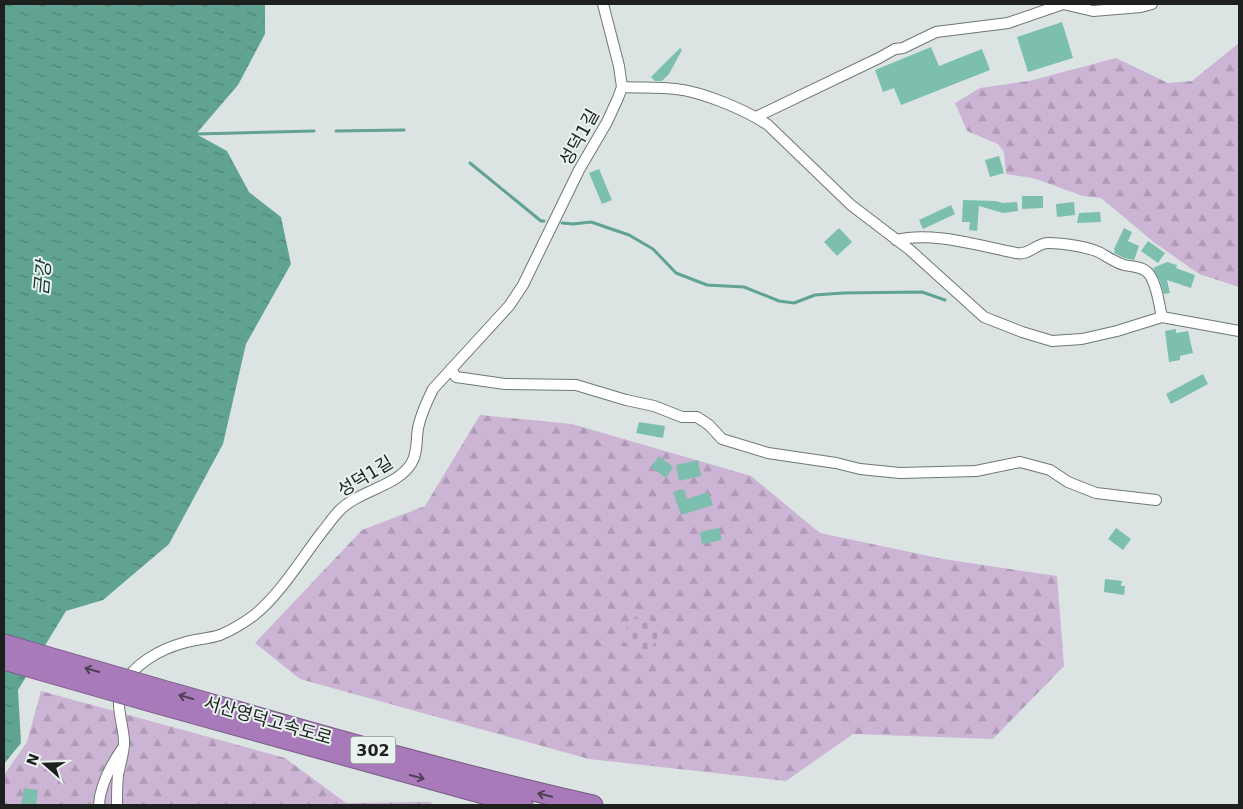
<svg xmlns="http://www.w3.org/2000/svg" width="1243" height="809" font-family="'DejaVu Sans','Noto Sans KR',sans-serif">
  <defs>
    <pattern id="forest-firs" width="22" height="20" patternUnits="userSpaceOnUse" patternTransform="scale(1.25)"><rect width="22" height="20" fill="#ccb4d5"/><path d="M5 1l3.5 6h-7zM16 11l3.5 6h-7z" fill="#af9ab6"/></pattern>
    <pattern id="cemetery-stones" width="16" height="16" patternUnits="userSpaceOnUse" patternTransform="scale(1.25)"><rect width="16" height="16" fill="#ccb4d5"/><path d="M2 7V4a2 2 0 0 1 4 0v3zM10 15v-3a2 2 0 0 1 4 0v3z" fill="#af9ab6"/></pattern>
    <pattern id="water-ripples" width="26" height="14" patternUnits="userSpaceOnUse" patternTransform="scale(1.25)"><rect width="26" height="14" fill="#61a392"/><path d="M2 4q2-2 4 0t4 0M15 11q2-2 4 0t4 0" fill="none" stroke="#4f8477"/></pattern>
  </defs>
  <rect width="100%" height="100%" fill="#dbe4e2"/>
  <g fill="url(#forest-firs)">
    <path d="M1239 43V287L1199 274 1155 243 1101 198 1083 196 1033 178 1006 174 1004 152 998 144 967 131 955 103 980 88 1029 81 1116 58 1168 83 1192 81Z"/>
    <path d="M480 415 572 424 751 476 820 533 943 559 1057 576 1064 666 993 739 853 734 786 781 589 759 300 679 255 643 362 530 425 506Z"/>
    <path d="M41 691 285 758 346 803 430 802 434 805H4V775L27 742Z"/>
  </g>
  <path fill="url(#cemetery-stones)" d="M644 614C662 630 663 638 644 653L634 652 624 642C624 628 629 617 644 614Z"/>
  <path fill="url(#water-ripples)" d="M4 4H265V34L238 85 196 134 227 151 249 192 281 217 291 264 246 344 223 444 169 544 103 600 66 611 18 690 21 743 4 764Z"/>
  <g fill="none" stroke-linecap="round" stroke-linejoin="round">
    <g stroke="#61a392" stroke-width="3">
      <path d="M336 131 404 130"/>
      <path d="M196 134 314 131"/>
      <path d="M470 163 541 221H544"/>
      <path d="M562 223 573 224 591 222 629 235 653 249 676 273 707 285 744 287 779 301 794 303 815 295 843 293 922 292 945 300"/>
    </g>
  </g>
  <g fill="#7dbfae">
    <path d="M1062 22 1073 58 1028 72 1017 37Z"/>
    <path d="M931 47 939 66 982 49 990 70 901 105 894 88 883 92 875 70Z"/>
    <path d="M680 48 682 50 669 74 662 81H655L651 77Z"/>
    <path d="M999 156 1004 173 990 177 985 160Z"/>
    <path d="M599 169 612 200 602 204 589 173Z"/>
    <path d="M1022 196H1043V208L1022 209Z"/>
    <path d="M963 200 995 201 1003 203 1017 202 1018 211 1003 213 979 206 977 231 969 230 970 222H962Z"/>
    <path d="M1074 202 1075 215 1057 217 1056 204Z"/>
    <path d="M951 205 955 214 923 229 919 220Z"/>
    <path d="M1100 212 1101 222 1077 223 1079 213Z"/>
    <path d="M839 228 852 242 837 256 824 242Z"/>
    <path d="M1124 228 1132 232 1128 241 1139 246 1134 260 1124 258 1114 253 1115 250 1114 249Z"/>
    <path d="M1148 241 1165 253 1158 263 1141 251Z"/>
    <path d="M1167 262 1177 265 1176 268 1195 275 1191 288 1167 280 1170 293 1164 294 1160 281 1153 268Z"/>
    <path d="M1176 329V333L1188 331 1193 353 1180 356V360L1169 362 1165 331Z"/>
    <path d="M1203 374 1208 384 1171 404 1166 394Z"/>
    <path d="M639 422 665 426 663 438 636 433Z"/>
    <path d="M659 456 673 467 666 478 651 467Z"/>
    <path d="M698 460 701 476 679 481 676 465Z"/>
    <path d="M684 489 687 499 708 492 713 505 681 515 673 492Z"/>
    <path d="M719 528 722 540 702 544 700 532Z"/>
    <path d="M1116 528 1131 539 1123 550 1108 539Z"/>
    <path d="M1105 579 1122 581 1121 586H1125L1124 595 1104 592Z"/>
    <path d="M24 788 38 790 36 805H21Z"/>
  </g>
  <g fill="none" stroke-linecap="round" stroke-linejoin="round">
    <defs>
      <g id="minor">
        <path d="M622 87C640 88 658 87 676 89 703 92 746 110 768 125L851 205 910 250 984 317 1022 332 1052 341 1082 339 1117 331 1162 317 1239 331"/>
        <path d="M756 117 879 58 895 49 903 48 936 32 1008 23 1063 4 1093 11 1141 7 1152 4"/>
        <path d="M896 240C933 231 979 246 1016 253 1028 256 1037 243 1048 243 1062 243 1093 247 1104 255 1111 259 1117 263 1124 265 1132 267 1143 266 1149 274 1157 284 1159 305 1162 317"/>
        <path d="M451 369 456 377 505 384 576 385 626 400 654 406 682 417H697L709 425 722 439 768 453 836 463 860 469 900 473 976 471 1020 462 1050 470 1068 482 1096 493 1156 500"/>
        <path d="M99 805C100 785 111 765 122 749"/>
        <path d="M117 805C117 795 117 785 118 775 120 765 123 756 124 745 125 725 113 706 123 686 133 664 161 649 183 643 195 639 208 639 220 635 232 630 242 624 253 616 279 596 302 558 322 532 328 525 333 517 339 511 359 490 396 487 411 464 418 453 416 440 418 428 421 414 427 401 433 389L509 306 523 285 579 170 607 122 618 98 622 87 619 66 603 4"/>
      </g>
      <g id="motorway">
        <path d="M156 688C301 729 446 772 593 805"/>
        <path d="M151 702 523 805"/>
      </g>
    </defs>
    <use href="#minor" stroke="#6f7775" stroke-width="12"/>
    <use href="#motorway" stroke="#775a83" stroke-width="21"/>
    <use href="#minor" stroke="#fff" stroke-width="10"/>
    <use href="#motorway" stroke="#a87ab9" stroke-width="19"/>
    <defs>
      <g id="motorway-bridge">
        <path d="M4 644 156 688"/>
        <path d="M4 660 151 702"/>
      </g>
    </defs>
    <use href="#motorway-bridge" stroke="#775a83" stroke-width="21" stroke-linecap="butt"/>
    <use href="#motorway-bridge" stroke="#a87ab9" stroke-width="19"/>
  </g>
  <defs><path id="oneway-shaft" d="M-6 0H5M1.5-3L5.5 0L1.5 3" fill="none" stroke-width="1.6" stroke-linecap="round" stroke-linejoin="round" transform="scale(1.25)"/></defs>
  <g stroke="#4e4055">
    <use href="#oneway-shaft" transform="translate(92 670) rotate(-164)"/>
    <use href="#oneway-shaft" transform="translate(186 697) rotate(-164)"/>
    <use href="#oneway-shaft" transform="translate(417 777) rotate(15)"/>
    <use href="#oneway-shaft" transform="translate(545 795) rotate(-167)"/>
  </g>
  <g text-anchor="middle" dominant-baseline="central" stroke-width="4" stroke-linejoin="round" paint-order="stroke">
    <rect fill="#e8f2ef" stroke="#5a5f5d" stroke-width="1" x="350.5" y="736.5" width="45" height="27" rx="4"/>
    <g font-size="16" font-weight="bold" fill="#1d201f">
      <text x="373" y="750">302</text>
    </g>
    <g font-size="18" fill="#1d201f" stroke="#e8f2ef">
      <text transform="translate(579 137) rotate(-61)">성덕1길</text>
      <text transform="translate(365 476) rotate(-31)">성덕1길</text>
      <text transform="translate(268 720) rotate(16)">서산영덕고속도로</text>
    </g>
    <g font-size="19" font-style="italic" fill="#13342c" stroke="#e8f2ef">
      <text transform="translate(42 278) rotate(-85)">금강</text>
    </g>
  </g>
  <rect width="1243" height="809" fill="none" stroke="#1d201f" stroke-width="10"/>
  <g transform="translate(45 764) rotate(290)" stroke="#e8f2ef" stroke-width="4" paint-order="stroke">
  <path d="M0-4L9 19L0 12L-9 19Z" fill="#1d201f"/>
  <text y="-8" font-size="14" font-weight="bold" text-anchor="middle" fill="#1d201f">N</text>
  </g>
</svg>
